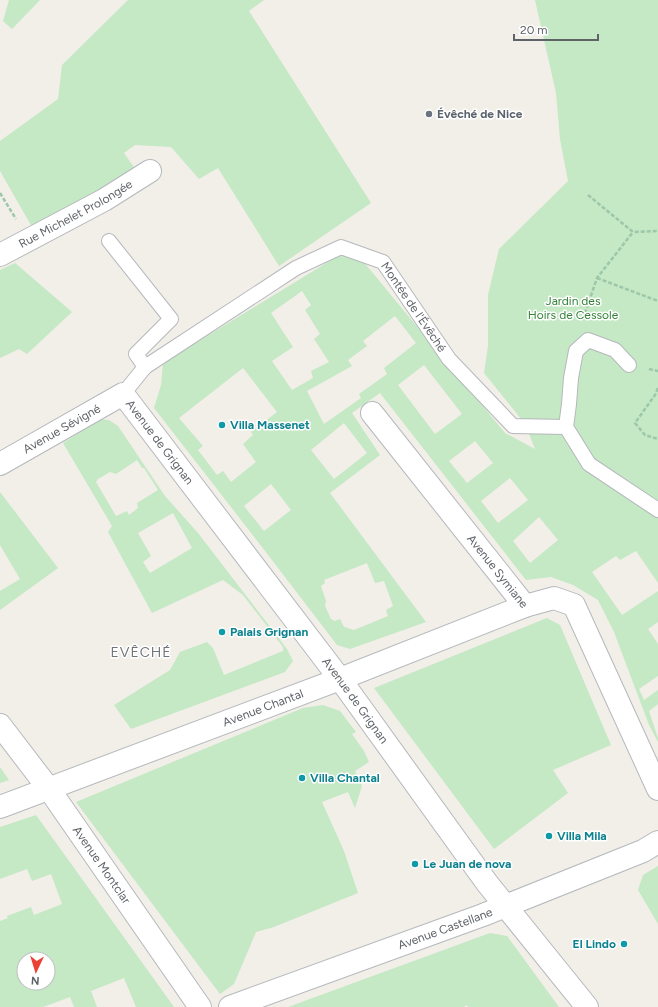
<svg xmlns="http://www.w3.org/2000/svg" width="658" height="1007" font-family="Figtree,sans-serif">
  <rect width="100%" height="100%" fill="#f1efe8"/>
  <g fill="#c5e8c5" fill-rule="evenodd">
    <path d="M9 0H40L12 29 3 21Z"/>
    <path d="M128 0H264L249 11 371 203 279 266 218 168 199 179 171 147 135 145 124 153 136 170 32 227 0 171V141L58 99 62 65Z"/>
    <path d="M535 0H658V583L636 551 620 560 616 556 592 572 622 615 658 591V622L648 629 658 644V676L639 689 644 700 658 690V704L649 711 658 738V742L649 725 614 632 598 600 573 585 551 577 526 580 380 393 352 413 380 455 330 493 426 622 350 649 337 645 262 547 154 408 161 385 163 363 341 254 362 260 505 433 535 449 525 424 484 373 488 346V295L499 249 568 181 560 139 556 93ZM302 291 311 305 305 310 320 334 314 339 329 362 311 371 313 378 292 390 272 361 293 347 271 313ZM395 316 416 343 384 368 387 374 359 394 361 398 324 424 307 391 352 366 348 360 367 346 363 341ZM424 365 462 414 435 434 398 385ZM243 368 277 412 251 432 253 435 243 444 256 462 231 482 223 471 217 475 198 450 203 446 179 418ZM344 423 367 453 334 479 311 450ZM475 441 493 463 467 483 449 461ZM510 478 528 500 498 523 481 501ZM271 484 291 510 264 531 244 506ZM539 517 558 540 530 563 513 541ZM367 563 375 583 384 581 393 606 386 610 388 616 354 630 344 627 340 619 335 621 331 619 325 606 326 601 321 586 325 583 324 580Z"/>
    <path d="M15 263 72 312 27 354 19 349 0 358V270Z"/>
    <path d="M100 419 109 420 118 426 165 496 198 533 287 649 293 661 285 672 131 729 114 705 170 670 180 652 207 642 213 648 224 675 283 651V647L243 595 223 580 152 613 108 532 112 526 63 443ZM137 460 142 468H144L158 490 137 503 138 508 129 515 127 511 116 516 96 482 98 479 110 472 116 474ZM173 513 192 548 150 573 143 562 151 556 138 533Z"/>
    <path d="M0 492 58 568 0 610V591L20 579 0 545Z"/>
    <path d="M547 618 560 625 611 745 553 770 568 793 494 849 374 688Z"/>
    <path d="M323 705 340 711 356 732 352 734 364 751 369 762 355 771 362 786 355 808 348 792 322 802 344 851 358 893 274 927 256 932 234 984 220 994 76 802 303 708Z"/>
    <path d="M0 767 9 780 0 783Z"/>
    <path d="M36 815 174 1007H136L124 978 91 991 97 1007H74L70 997 43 1007H0V921L8 918 7 916 31 907 34 915 62 904 51 874 32 881 27 869 0 879V827ZM24 959H48V983H24Z"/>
    <path d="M658 866V924L638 890 643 875Z"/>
    <path d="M490 933 507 936 559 1007H468L467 1005 464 1007H288Z"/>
  </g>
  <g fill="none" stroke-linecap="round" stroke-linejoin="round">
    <defs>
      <g id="lane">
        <path d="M109 241 171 319 136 354 145 367"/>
        <path d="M629 365 615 350 588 340 576 351 571 378 569 404 566 427 589 464 658 510"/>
        <path id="s1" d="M123 394 145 367 296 268 341 247 383 262 449 359 513 426 566 427"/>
      </g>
      <g id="street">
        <path id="s2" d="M0 255 104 200 150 171"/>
        <path id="s3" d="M372 413 525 606"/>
        <path id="s4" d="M0 464 123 394 340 679 487 883 587 1007"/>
        <path id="s5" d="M0 725 49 789 200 1007"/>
        <path id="s6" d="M0 807 340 679 525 606 554 598 574 605 658 789"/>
        <path id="s7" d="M230 1007 483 915 643 851 658 842"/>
      </g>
    </defs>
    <use href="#lane" stroke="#b5b8bc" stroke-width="16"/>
    <use href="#street" stroke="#b5b8bc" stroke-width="24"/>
    <g stroke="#9cc7a9" stroke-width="2.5" stroke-dasharray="4 2" stroke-linecap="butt">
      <path d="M0 193 16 219"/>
      <path d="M588 195 633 232 658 231"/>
      <path d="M597 278 658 301"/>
      <path d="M583 319 597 278 633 232"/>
      <path d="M649 369 658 371"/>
      <path d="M658 388 655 395 635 423 645 435 658 439"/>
    </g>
    <use href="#lane" stroke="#fff" stroke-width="14"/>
    <use href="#street" stroke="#fff" stroke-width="22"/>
  </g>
  <circle fill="#6b7280" stroke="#fff" stroke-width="1.5" cx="429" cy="114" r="4"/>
  <g fill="#0f9aa8" stroke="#fff" stroke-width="1.5">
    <circle cx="222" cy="425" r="4"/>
    <circle cx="222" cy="632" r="4"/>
    <circle cx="302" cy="778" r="4"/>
    <circle cx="549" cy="836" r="4"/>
    <circle cx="415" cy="864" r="4"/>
    <circle cx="624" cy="944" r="4"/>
  </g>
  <g text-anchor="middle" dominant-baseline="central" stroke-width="3" stroke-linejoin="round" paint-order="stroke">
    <g font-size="12" font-weight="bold" fill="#5b616d" stroke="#fff" text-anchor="start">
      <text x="437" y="114">Évêché de Nice</text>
    </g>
    <g font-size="12" fill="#5f6368" stroke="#fff">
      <text stroke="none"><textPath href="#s2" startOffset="86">Rue Michelet Prolongée</textPath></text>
      <text stroke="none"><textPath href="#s1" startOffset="364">Montée de l'Évêché</textPath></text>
      <text stroke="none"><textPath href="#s4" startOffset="71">Avenue Sévigné</textPath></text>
      <text stroke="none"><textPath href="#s4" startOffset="202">Avenue de Grignan</textPath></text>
      <text stroke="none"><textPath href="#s3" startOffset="202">Avenue Symiane</textPath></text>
      <text stroke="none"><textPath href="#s4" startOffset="526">Avenue de Grignan</textPath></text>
      <text stroke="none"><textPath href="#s6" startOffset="281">Avenue Chantal</textPath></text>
      <text stroke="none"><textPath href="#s5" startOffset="173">Avenue Montclar</textPath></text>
      <text stroke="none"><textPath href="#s7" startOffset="229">Avenue Castellane</textPath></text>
    </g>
    <g font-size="12" fill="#348238" stroke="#fff">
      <text x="573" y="301">Jardin des<tspan x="573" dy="14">Hoirs de Cessole</tspan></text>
    </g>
    <g font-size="12" font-weight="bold" fill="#0d838f" stroke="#fff" text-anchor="start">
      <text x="230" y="425">Villa Massenet</text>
      <text x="230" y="632">Palais Grignan</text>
      <text x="310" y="778">Villa Chantal</text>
      <text x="557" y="836">Villa Mila</text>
      <text x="423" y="864">Le Juan de nova</text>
      <text x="616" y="944" text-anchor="end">El Lindo</text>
    </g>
    <g font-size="14" letter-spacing="1" fill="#70757a" stroke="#fff">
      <text x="141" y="652">EVÊCHÉ</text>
    </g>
  </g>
  <g transform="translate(36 971) rotate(184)"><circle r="19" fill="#ffffff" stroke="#bfc1c3"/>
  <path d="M0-3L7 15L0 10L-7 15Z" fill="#ea4335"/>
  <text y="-6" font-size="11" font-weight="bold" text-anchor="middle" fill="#5f6368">N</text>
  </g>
  <path d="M514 34v6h84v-6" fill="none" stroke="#5f6368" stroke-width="2"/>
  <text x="520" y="34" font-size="12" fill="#5f6368" stroke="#ffffff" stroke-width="3" paint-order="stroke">20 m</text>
</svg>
